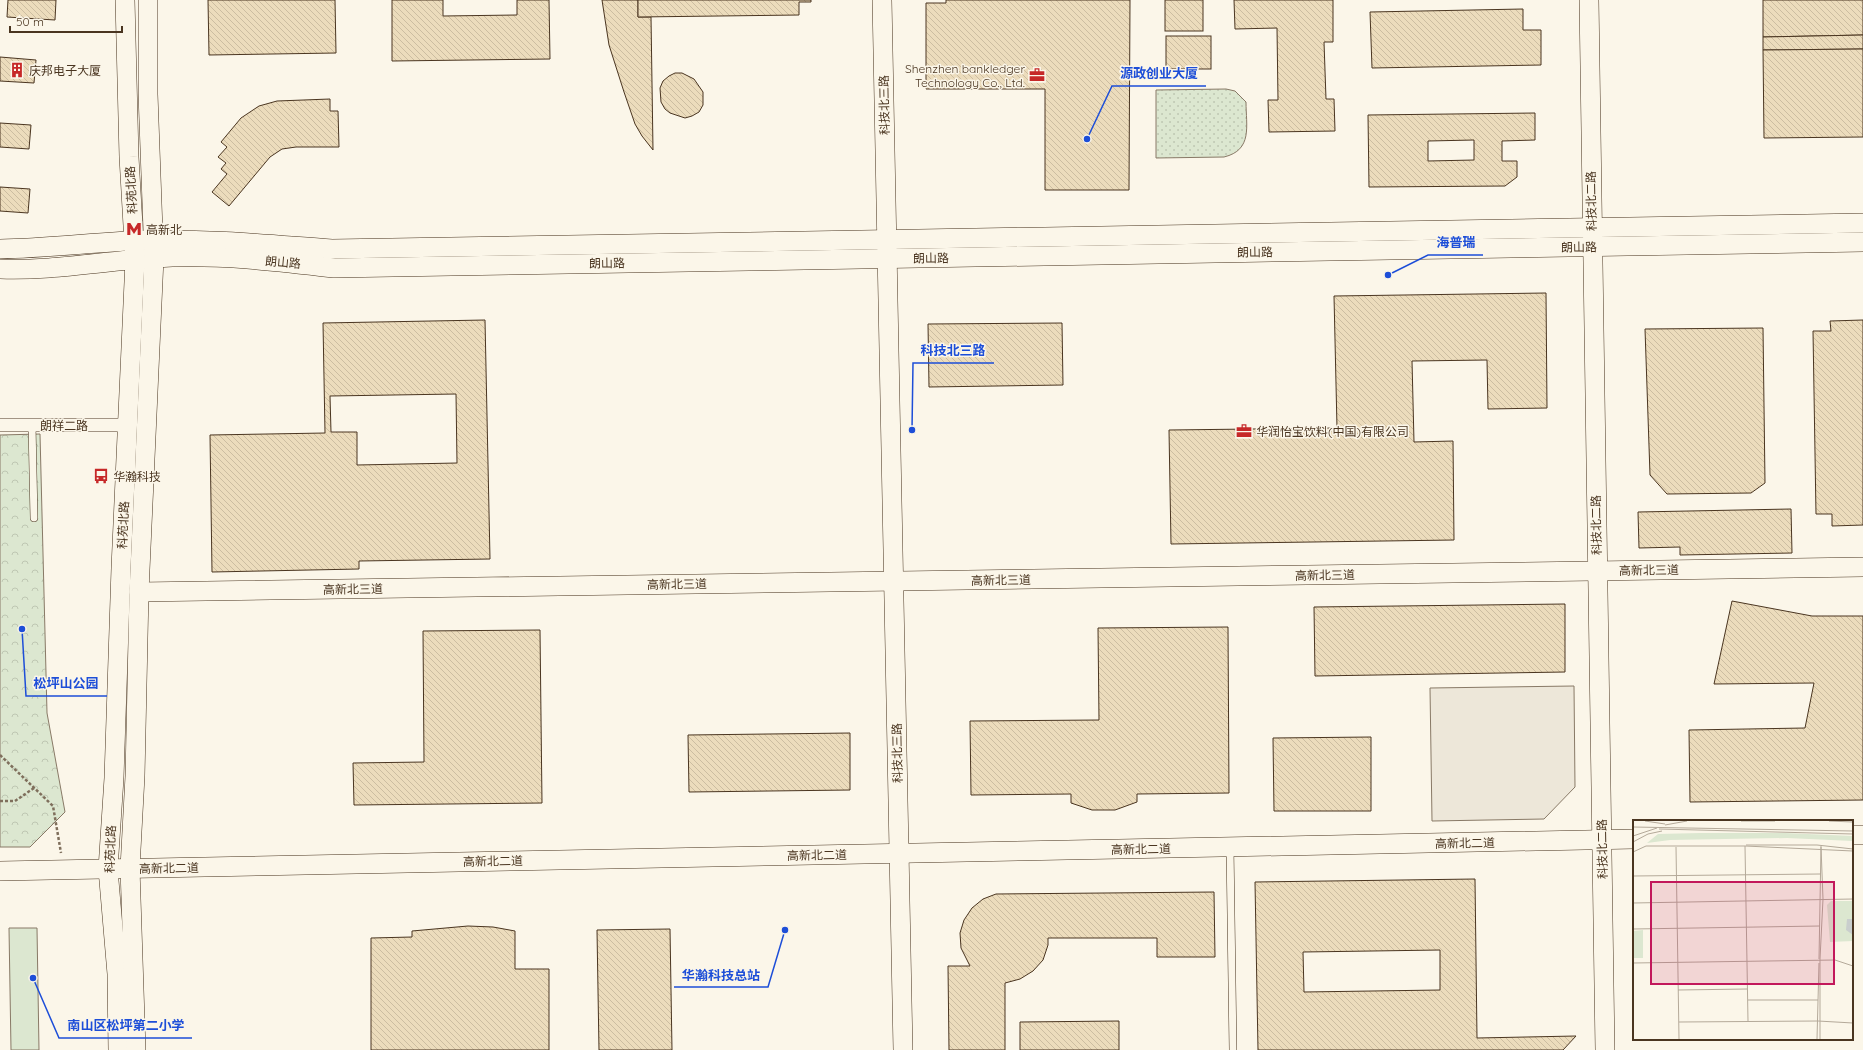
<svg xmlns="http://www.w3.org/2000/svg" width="1863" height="1050" font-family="Quicksand,'Noto Sans SC',sans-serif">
  <defs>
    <pattern id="grass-dots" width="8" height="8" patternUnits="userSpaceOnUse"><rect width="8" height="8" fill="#dce7d0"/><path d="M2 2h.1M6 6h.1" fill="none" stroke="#bec7b2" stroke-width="1.8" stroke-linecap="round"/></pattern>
    <pattern id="park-crowns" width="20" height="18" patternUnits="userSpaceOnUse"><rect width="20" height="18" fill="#dce7d0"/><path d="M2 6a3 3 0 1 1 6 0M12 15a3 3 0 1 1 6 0" fill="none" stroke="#bec7b2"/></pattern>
    <pattern id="building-back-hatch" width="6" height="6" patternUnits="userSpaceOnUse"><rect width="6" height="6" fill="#ecdcbc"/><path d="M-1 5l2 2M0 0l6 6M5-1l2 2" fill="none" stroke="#ccbda1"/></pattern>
  </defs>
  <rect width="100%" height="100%" fill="#fbf6e9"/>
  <path fill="url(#grass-dots)" stroke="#887966" d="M1226 89 1235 91 1246 102C1246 126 1253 150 1224 157L1156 158V90Z"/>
  <path fill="url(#park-crowns)" stroke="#887966" d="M40 434 47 713 65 812 30 847H0V435Z"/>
  <path fill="#dce7d0" stroke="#887966" d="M9 928H37L39 1050H11Z"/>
  <path fill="#ede7d9" stroke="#887966" d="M1574 686 1575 787 1544 819 1432 821 1430 688Z"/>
  <g fill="url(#building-back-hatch)" stroke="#4a3520" fill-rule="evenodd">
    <path d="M8 0H56L55 20 7 17Z"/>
    <path d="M208 0H335L336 53 209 55Z"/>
    <path d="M392 0H443V16L517 15V0H549L550 59 392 61Z"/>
    <path d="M602 0H638V17H651L653 150 642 136 635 124 624 92 609 45Z"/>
    <path d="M638 0H811V2H799V15L638 17Z"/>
    <path d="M946 0H1130L1129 190H1045V89H926V3H946Z"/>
    <rect x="1165" y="0" width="38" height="31"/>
    <path d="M1234 0H1333V42H1324L1326 99H1334L1335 131 1269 132 1268 100H1278L1277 28 1235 29Z"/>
    <path d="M1763 0H1863V35L1763 37Z"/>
    <path d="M1523 9V30H1541V65L1372 68 1370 12Z"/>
    <path d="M1863 35V49L1763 50V37Z"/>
    <rect x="1166" y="36" width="45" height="33"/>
    <path d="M1863 49V137L1764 138 1763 50Z"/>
    <path d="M0 57 36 60 34 83 0 81Z"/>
    <path d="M675 73H682L694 79 703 92V105L699 112 692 116 685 118 670 113 665 109 661 102 660 88 663 81 669 76Z"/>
    <path d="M330 99V111H338L339 147H296L282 149 270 157 229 206 212 192 227 174 221 169 226 163 218 157 227 147 221 142 241 118 259 106 277 101Z"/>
    <path d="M1535 113V140L1502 141V161H1517V177L1505 186 1369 187 1368 115ZM1474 140V160L1428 161V141Z"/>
    <path d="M0 123 31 125 29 149 0 147Z"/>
    <path d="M0 187 30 189 28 213 0 211Z"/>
    <path d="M1546 293 1547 408 1488 409 1487 360 1412 361 1414 442 1453 441 1454 540 1171 544 1169 430 1337 428 1334 296Z"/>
    <path d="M485 320 490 559 359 561V569L212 572 210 435 325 433 323 323ZM456 394 457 463 357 465V432H331L330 396Z"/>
    <path d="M1863 320V525L1832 526V514H1816L1813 331H1831L1830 321Z"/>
    <path d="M1062 323 1063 385 929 387 928 324Z"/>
    <path d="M1763 328 1765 483 1751 493 1667 494 1650 475 1645 329Z"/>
    <path d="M1791 509 1792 553 1680 555V547L1639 548 1638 512Z"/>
    <path d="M1732 601 1812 616H1863V800L1690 802 1689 730 1805 728 1814 683 1714 684Z"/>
    <path d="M1565 604V672L1315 676 1314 607Z"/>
    <path d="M1228 627 1229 793 1137 794V802L1115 810H1092L1071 803V794L971 795 970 721 1099 720 1098 628Z"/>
    <path d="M540 630 542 803 354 805 353 763 424 762 423 631Z"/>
    <path d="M850 733V790L689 792 688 735Z"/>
    <path d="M1371 737V811H1274L1273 738Z"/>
    <path d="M1475 879 1477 1038 1576 1036 1563 1050H1258L1255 882ZM1440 950V990L1304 992 1303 952Z"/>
    <path d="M1214 892 1215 957H1157V938H1048V945L1043 960 1033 971 1020 979 1005 983V1050H949L948 966H970L961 948 960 933 964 920 972 908 983 899 996 894Z"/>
    <path d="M468 926 493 927 515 931V969H549V1050H371V938L412 937V931Z"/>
    <path d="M670 929 672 1050H599L597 930Z"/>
    <path d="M1119 1021V1050H1020V1022Z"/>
  </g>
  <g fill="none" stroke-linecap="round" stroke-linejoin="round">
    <defs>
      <g id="lane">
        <path d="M32 425 34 518"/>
        <path d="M1230 847 1233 1050"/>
      </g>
      <path id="street" d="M0 425H128"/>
      <g id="secondary">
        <path d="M882 0 903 1050"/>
        <path d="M1589 0 1605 1050"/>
        <path d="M0 249C52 248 104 241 155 240 214 239 274 245 332 249L1863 223"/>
        <path d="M0 269C52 271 103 261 155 258 214 254 275 261 334 268L1863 242"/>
        <path d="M139 592 1863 567"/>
        <path d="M1852 835H1863"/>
        <path d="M0 871 1634 839"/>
        <path d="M118 1050 117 974 108 869 114 778 121 568 135 260 129 157 125 0"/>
        <path d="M136 1050 130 868 135 776 139 592 154 258 148 94V0"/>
      </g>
    </defs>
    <use href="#lane" stroke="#4a3520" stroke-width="8"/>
    <use href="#street" stroke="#4a3520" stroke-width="14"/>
    <use href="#secondary" stroke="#4a3520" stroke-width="20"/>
    <g stroke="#7f6f5c" stroke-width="2.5" stroke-dasharray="3 2" stroke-linecap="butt">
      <path d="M0 755 53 806 61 853"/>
      <path d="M0 801H15L34 788"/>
    </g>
    <use href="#lane" stroke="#fbf6e9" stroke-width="7"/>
    <use href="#street" stroke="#fbf6e9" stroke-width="13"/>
    <use href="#secondary" stroke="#fbf6e9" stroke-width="19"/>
  </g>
  <defs>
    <symbol id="building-bare" viewBox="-9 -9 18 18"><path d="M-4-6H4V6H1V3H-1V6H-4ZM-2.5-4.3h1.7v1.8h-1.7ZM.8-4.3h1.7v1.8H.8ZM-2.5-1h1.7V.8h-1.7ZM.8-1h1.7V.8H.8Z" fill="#c62828" stroke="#fbf6e9" stroke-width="2.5" paint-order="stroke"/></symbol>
    <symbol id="office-bare" viewBox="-9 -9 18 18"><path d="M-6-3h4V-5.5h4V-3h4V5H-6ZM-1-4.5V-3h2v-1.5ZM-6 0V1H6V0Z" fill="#c62828" stroke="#fbf6e9" stroke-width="2.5" paint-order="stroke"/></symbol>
    <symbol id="metro-bare" viewBox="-9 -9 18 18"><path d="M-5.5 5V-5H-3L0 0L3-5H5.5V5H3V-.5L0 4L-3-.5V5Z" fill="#c62828" stroke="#fbf6e9" stroke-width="2.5" paint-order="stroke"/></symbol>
    <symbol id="bus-bare" viewBox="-9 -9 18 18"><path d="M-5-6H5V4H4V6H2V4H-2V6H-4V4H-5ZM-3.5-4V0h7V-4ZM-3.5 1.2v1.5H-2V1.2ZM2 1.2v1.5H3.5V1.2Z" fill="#c62828" stroke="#fbf6e9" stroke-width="2.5" paint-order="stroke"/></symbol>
  </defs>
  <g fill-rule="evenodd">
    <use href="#building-bare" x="6" y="59" width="22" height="22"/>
    <use href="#office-bare" x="1026" y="64" width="22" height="22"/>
    <use href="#metro-bare" x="123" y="218" width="22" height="22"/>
    <use href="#office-bare" x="1233" y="420" width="22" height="22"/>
    <use href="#bus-bare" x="90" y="465" width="22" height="22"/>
  </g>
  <g text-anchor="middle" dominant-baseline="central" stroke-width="3" stroke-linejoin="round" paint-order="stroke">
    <g font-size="12" fill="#4a3520" stroke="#fbf6e9" text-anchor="start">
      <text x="1025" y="68" text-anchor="end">Shenzhen bankledger<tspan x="1025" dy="14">Technology Co., Ltd.</tspan></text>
      <text x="29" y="70">庆邦电子大厦</text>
      <text x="146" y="229">高新北</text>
      <text x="1256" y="431">华润怡宝饮料(中国)有限公司</text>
      <text x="113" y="476">华瀚科技</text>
    </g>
    <g font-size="12" fill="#4a3520" stroke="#fbf6e9">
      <text transform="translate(884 105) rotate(-91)">科技北三路</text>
      <text transform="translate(131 190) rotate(-93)">科苑北路</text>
      <text transform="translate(1591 201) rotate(-91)">科技北二路</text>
      <text transform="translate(1579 247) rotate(-1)">朗山路</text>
      <text transform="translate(1255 252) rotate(-1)">朗山路</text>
      <text transform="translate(931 258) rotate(-1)">朗山路</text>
      <text transform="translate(283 262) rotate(5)">朗山路</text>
      <text transform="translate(607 263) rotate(-1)">朗山路</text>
      <text x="64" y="425">朗祥二路</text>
      <text transform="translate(123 525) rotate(-87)">科苑北路</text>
      <text transform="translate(1596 525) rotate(-91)">科技北二路</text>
      <text transform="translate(1649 570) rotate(-1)">高新北三道</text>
      <text transform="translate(1325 575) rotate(-1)">高新北三道</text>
      <text transform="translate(1001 580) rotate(-1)">高新北三道</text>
      <text transform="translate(677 584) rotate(-1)">高新北三道</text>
      <text transform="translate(353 589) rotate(-1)">高新北三道</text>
      <text transform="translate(897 753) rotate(-91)">科技北三路</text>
      <text transform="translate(1465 843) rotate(-1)">高新北二道</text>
      <text transform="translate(110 849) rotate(-88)">科苑北路</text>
      <text transform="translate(1141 849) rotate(-1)">高新北二道</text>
      <text transform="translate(1602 849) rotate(-91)">科技北二路</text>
      <text transform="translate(817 855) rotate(-1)">高新北二道</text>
      <text transform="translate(493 861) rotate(-1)">高新北二道</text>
      <text transform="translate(169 868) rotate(-1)">高新北二道</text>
    </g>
  </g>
  <g transform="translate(1633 820)">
    <rect width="220" height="220" fill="#fbf6e9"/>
    <path d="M67 13H152L220 16V21L154 18 37 20 14 23 25 14Z" fill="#dce7d0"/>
    <path d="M198 81H220V121L197 122 194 85ZM10 110V138H0V111Z" fill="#dce7d0"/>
    <path d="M214 99H220V115L213 110Z" fill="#c9cecd"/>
    <path fill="none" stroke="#b4a999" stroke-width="1" d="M12 1 32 4M108 1H142M196 1 220 2M32 5 54 1M0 7 220 11M26 9 220 14M0 16 24 8M0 22 15 14 29 11M113 25H184L220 29M112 26 115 201M43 27 46 219M0 32 13 26H112L220 31M0 56 187 54M0 83 220 79M0 109 187 106M186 139 188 26M187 139 190 79 188 27M0 143 202 140 220 146M45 170 114 169M115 180H185M46 202 185 201 220 203M184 219 186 143M187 219V139"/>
    <path fill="#c2185b" fill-opacity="0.15" stroke="#c2185b" stroke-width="2" d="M18 62H201V164H18Z"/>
    <rect width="220" height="220" fill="none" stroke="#4a3520" stroke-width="2"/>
  </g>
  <path fill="none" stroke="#1d4ed8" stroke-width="1.5" d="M1087 139L1112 86H1206M1388 275L1428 255H1483M912 430L913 363H994M22 629L26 696H107M785 930L768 987H674M33 978L59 1038H192"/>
  <g fill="#1d4ed8" stroke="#fbf6e9" stroke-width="1.5">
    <circle cx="1087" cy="139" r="4"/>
    <circle cx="1388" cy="275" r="4"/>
    <circle cx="912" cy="430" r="4"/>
    <circle cx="22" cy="629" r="4"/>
    <circle cx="785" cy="930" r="4"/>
    <circle cx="33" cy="978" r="4"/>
  </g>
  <g font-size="13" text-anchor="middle" font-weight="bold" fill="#1d4ed8" stroke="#fbf6e9" stroke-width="3" stroke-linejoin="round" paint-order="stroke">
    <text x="1159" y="78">源政创业大厦</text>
    <text x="1456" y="247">海普瑞</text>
    <text x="953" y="355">科技北三路</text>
    <text x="66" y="688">松坪山公园</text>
    <text x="721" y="980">华瀚科技总站</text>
    <text x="126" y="1030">南山区松坪第二小学</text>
  </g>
  <path d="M10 26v6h112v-6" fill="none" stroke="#4a3520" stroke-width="2"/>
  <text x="16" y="26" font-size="12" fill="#4a3520" stroke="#fbf6e9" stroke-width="3" paint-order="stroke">50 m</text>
</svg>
